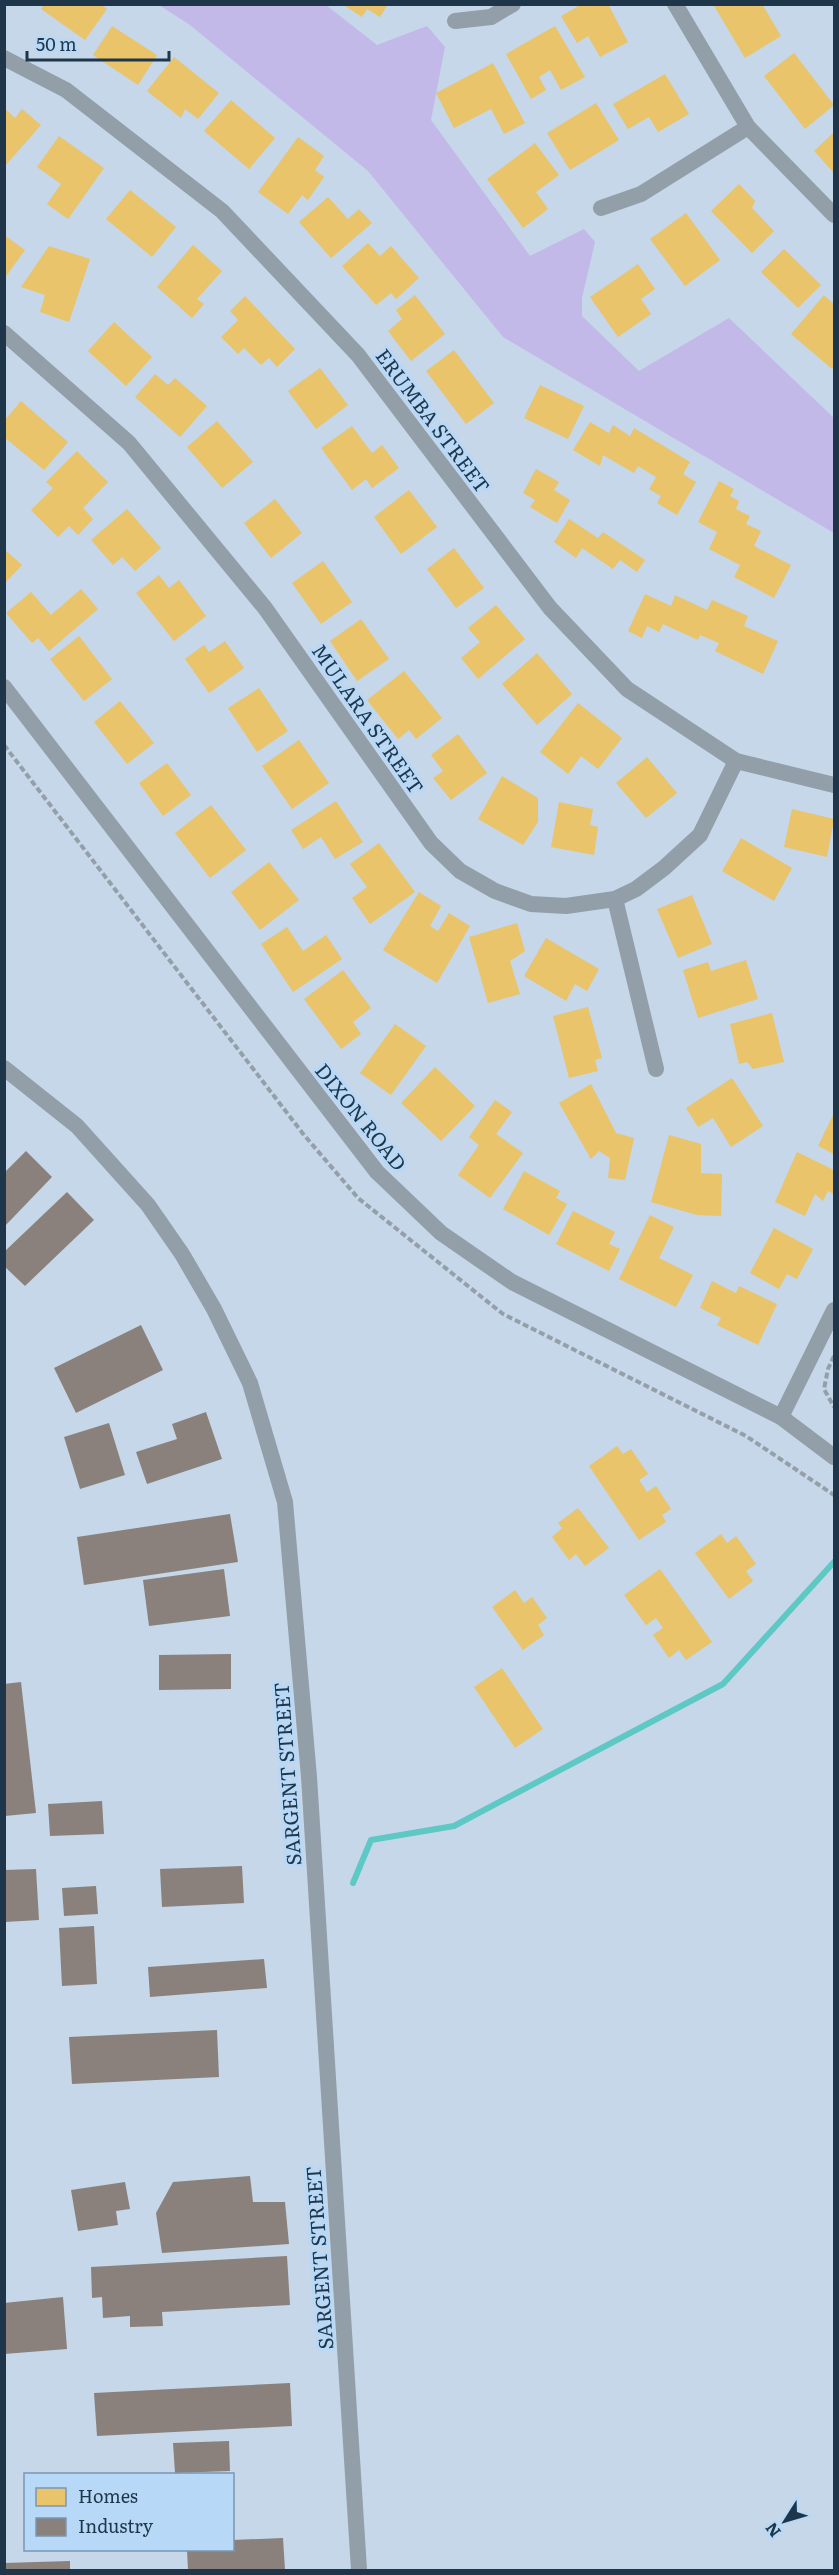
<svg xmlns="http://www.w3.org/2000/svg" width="839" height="2575" font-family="Literata,serif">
  <rect width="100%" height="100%" fill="#c5d7e8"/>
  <path fill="#c3b9e8" d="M159 5H326L377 45 427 26 445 47 431 120 530 256 584 229 595 242 582 298V316L639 371 729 318 834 418V533L503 337 368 171 190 25Z"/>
  <g fill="#e9c46a">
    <path d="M44 4H101L107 9 85 40 41 9Z"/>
    <path d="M342 4H388L380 17 367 9 362 17Z"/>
    <path d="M582 4H608L628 42 600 57 588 36 577 43 561 16Z"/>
    <path d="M713 4H762L781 36 745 58Z"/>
    <path d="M112 26 157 55 138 85 93 55Z"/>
    <path d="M555 26 585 77 561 90 550 70 539 77 546 90 531 99 506 54Z"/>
    <path d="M794 53 834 105 805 129 764 76Z"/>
    <path d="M174 57 219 93 198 119 185 109 181 118 147 91Z"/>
    <path d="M493 63 525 123 504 134 491 109 454 128 436 93Z"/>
    <path d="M665 74 689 114 658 132 649 117 628 129 613 104Z"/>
    <path d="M231 100 275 138 249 169 204 131Z"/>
    <path d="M596 103 619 140 570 170 547 133Z"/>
    <path d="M4 108 15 118 22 109 41 125 4 167Z"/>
    <path d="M834 132V173L814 151Z"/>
    <path d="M59 136 104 168 68 219 47 204 61 184 37 167Z"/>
    <path d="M298 137 324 156 315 170 324 177 308 200 302 195 288 214 258 192Z"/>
    <path d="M535 143 559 175 536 192 548 209 523 228 487 179Z"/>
    <path d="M739 184 755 201 752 208 774 231 752 253 711 211Z"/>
    <path d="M130 190 176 227 152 257 106 219Z"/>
    <path d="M328 197 348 219 359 209 372 223 331 258 299 222Z"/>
    <path d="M686 213 720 260 685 286 650 239Z"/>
    <path d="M4 235 25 250 4 279Z"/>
    <path d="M368 243 380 256 391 246 419 278 396 299 391 293 376 305 342 266Z"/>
    <path d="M193 245 222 271 197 299 204 304 192 318 157 287Z"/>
    <path d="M49 246 90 259 69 322 40 312 45 295 21 287Z"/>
    <path d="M784 249 821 285 798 308 761 272Z"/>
    <path d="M638 264 655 289 641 299 651 314 618 337 590 297Z"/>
    <path d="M415 295 445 334 411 361 388 331 402 319 396 310Z"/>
    <path d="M824 295 834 304V366L832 369 791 334Z"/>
    <path d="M245 296 295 349 277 367 269 358 261 365 244 348 238 354 221 337 238 320 230 311Z"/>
    <path d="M114 322 152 357 126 386 88 351Z"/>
    <path d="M454 350 494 403 466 424 426 371Z"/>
    <path d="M320 368 348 405 316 429 288 391Z"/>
    <path d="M155 374 168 385 175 378 207 406 180 437 135 397Z"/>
    <path d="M540 385 584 406 568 439 524 418Z"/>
    <path d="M21 401 68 442 44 470 4 437V421Z"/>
    <path d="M217 421 253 462 222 488 187 447Z"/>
    <path d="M590 422 609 433 613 425 630 436 634 428 690 462 683 474 696 482 677 515 657 503 661 496 649 489 656 477 638 466 634 473 603 455 600 466 573 450Z"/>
    <path d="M352 426 372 453 382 445 399 468 372 488 366 479 352 490 321 448Z"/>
    <path d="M77 451 108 482 83 508 93 519 78 535 69 526 58 537 31 510 53 488 46 482Z"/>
    <path d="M536 469 559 482 554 490 570 500 557 523 530 507 535 500 523 493Z"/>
    <path d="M719 481 734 489 730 496 739 501 736 509 750 516 746 524 761 531 754 546 791 565 774 598 734 577 740 565 709 549 717 532 698 522Z"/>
    <path d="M409 490 437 527 401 554 374 517Z"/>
    <path d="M275 499 302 533 271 558 244 523Z"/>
    <path d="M127 509 161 548 135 571 122 557 113 565 91 540Z"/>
    <path d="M569 519 598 538 603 532 645 560 637 572 620 560 613 569 582 548 576 558 554 542Z"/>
    <path d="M454 548 484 588 456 608 427 569Z"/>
    <path d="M4 549 22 565 4 584Z"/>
    <path d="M323 561 352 602 321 624 292 583Z"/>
    <path d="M159 575 169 588 179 580 206 616 174 641 136 593Z"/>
    <path d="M81 589 98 609 49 651 38 638 32 643 6 613 31 592 51 615Z"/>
    <path d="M645 594 671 606 675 595 707 610 712 600 748 616 744 626 778 641 763 674 715 651 719 643 700 635 698 640 663 624 659 632 647 626 642 638 628 631Z"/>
    <path d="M496 605 525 639 478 679 461 658 480 642 468 628Z"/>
    <path d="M361 619 389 659 357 681 330 641Z"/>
    <path d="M79 636 112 679 84 701 50 659Z"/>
    <path d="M225 641 244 668 209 693 185 659 204 645 209 652Z"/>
    <path d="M537 653 572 694 537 725 502 684Z"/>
    <path d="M404 671 442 718 416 739 409 730 398 739 367 700Z"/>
    <path d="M259 688 288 731 257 752 228 708Z"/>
    <path d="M120 701 154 743 127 764 94 722Z"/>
    <path d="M578 703 622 738 598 769 581 756 568 774 540 752Z"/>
    <path d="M458 734 487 773 451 800 433 778 443 771 431 755Z"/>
    <path d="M299 740 329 783 292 809 262 766Z"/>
    <path d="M647 757 677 793 646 818 616 783Z"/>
    <path d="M167 763 191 795 163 816 139 783Z"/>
    <path d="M502 776 538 798V822L523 845 478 819Z"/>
    <path d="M336 801 363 842 335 859 321 837 303 849 291 830Z"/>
    <path d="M559 802 593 809 590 825 598 827 594 855 551 847Z"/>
    <path d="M211 805 246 850 210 878 175 833Z"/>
    <path d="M792 809 834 819 827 857 784 847Z"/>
    <path d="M741 838 792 868 774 901 722 871Z"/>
    <path d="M379 843 415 892 370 924 352 898 367 887 350 864Z"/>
    <path d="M269 862 299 900 260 930 231 892Z"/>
    <path d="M419 892 441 906 430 926 438 931 449 913 470 926 437 983 383 950Z"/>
    <path d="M692 895 712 944 678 958 657 909Z"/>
    <path d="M517 923 525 951 510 961 520 994 488 1003 469 937Z"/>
    <path d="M287 927 303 951 326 935 342 959 293 992 261 944Z"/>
    <path d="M546 938 599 969 587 991 575 984 566 1001 524 976Z"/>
    <path d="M746 960 758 999 698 1018 683 970 708 962 711 971Z"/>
    <path d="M343 970 371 1008 353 1022 361 1034 341 1049 304 999Z"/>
    <path d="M588 1007 602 1058 595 1060 598 1071 569 1078 553 1016Z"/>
    <path d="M772 1013 784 1062 753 1069 747 1062 739 1064 730 1024Z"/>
    <path d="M395 1024 426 1046 391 1095 360 1073Z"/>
    <path d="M435 1067 475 1106 441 1141 401 1103Z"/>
    <path d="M732 1078 763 1126 731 1147 713 1118 698 1127 686 1108Z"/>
    <path d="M591 1084 616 1133 634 1138 625 1180 608 1178 610 1158 599 1151 591 1159 559 1103Z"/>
    <path d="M495 1100 512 1112 496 1134 523 1153 490 1198 458 1175 479 1145 469 1137Z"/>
    <path d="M834 1113V1154L818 1146Z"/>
    <path d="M669 1135 701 1144V1173L722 1174 721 1216 697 1215 651 1202Z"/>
    <path d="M797 1152 834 1170V1194L828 1191 823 1201 815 1194 805 1216 775 1202Z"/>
    <path d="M524 1171 560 1191 556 1198 567 1204 549 1235 503 1209Z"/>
    <path d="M573 1211 615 1232 609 1244 620 1249 609 1271 556 1244Z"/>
    <path d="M650 1215 674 1227 659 1258 693 1275 676 1307 619 1279Z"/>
    <path d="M774 1228 813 1249 797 1279 787 1274 779 1289 750 1273Z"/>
    <path d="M712 1281 736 1293 739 1286 777 1304 758 1345 717 1325 721 1318 700 1308Z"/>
    <path d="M617 1446 623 1454 631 1449 648 1474 639 1480 647 1492 656 1486 671 1509 662 1515 666 1522 639 1540 589 1466Z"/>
    <path d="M578 1508 609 1548 585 1566 576 1554 569 1560 552 1537 562 1528 558 1523Z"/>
    <path d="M721 1534 727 1543 736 1536 756 1564 746 1571 753 1581 729 1599 695 1553Z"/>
    <path d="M660 1569 712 1642 686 1660 679 1650 669 1658 653 1635 663 1628 656 1618 646 1625 624 1595Z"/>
    <path d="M515 1590 524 1603 532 1597 547 1618 538 1625 544 1635 523 1650 492 1607Z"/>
    <path d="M502 1668 543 1729 515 1748 474 1687Z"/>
  </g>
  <g fill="#8a817c">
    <path d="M26 1151 52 1177 4 1227V1173Z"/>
    <path d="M67 1192 94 1220 25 1286 4 1266V1252Z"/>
    <path d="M141 1325 163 1370 76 1413 54 1368Z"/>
    <path d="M206 1412 222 1459 147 1484 136 1452 177 1439 172 1424Z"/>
    <path d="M109 1423 125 1475 80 1489 64 1437Z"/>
    <path d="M230 1514 238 1562 84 1585 77 1537Z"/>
    <path d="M224 1569 230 1616 149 1626 143 1580Z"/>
    <path d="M231 1654V1689L159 1690V1655Z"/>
    <path d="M21 1682 36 1813 5 1816 4 1684Z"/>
    <path d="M102 1801 104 1834 50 1836 48 1804Z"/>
    <path d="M242 1866 244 1903 162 1907 160 1869Z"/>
    <path d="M36 1869 39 1920 5 1922 4 1870Z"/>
    <path d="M96 1886 98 1914 64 1916 62 1888Z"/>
    <path d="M94 1926 97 1984 62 1986 59 1928Z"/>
    <path d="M264 1959 267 1988 150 1997 148 1967Z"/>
    <path d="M217 2030 219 2077 72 2084 69 2037Z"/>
    <path d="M250 2176 253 2202H285L289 2244 162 2253 156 2213 173 2182Z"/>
    <path d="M125 2182 130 2209 116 2211 118 2225 78 2231 71 2190Z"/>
    <path d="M287 2256 290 2305 162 2312 163 2326 130 2327V2316L103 2318 102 2297 92 2298 91 2267Z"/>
    <path d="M63 2297 67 2349 4 2354V2303Z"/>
    <path d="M290 2383 292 2426 97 2436 94 2393Z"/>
    <path d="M229 2441 230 2471 175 2473 173 2443Z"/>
    <path d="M283 2538 285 2570H188L187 2550H232V2540Z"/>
    <path d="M70 2561V2570H4V2563Z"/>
  </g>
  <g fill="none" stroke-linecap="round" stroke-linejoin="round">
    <path stroke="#5ec8c4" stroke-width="6" d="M353 1883 371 1840 454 1826 723 1684 834 1562"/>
    <g stroke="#949fa9" stroke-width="4" stroke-dasharray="6 3" stroke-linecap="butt">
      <path d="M4 745 304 1135 358 1198 503 1314 746 1436 834 1495"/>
      <path d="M834 1356 828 1369 824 1389 834 1407"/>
    </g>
    <g stroke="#929ea8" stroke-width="16">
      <path d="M675 4 748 127 834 215"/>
      <path d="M455 21 491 17 513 4"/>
      <path d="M4 58 66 90 222 211 358 355 550 608 627 689 736 761 834 785"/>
      <path d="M601 208 641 194 748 127"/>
      <path d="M4 333 129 443 265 608 431 843 460 871 495 891 531 904 566 906 615 899 636 889 664 868 700 835 736 761"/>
      <path d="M4 687 377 1172 441 1233 512 1282 781 1417 834 1457"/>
      <path d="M615 899 656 1069"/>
      <path d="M4 1068 77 1126 148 1205 182 1254 214 1309 250 1383 285 1502 309 1777 359 2570"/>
      <path d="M781 1417 834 1310"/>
    </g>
  </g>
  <g text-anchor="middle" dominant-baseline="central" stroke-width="6" stroke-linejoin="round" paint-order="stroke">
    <g font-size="20" fill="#1f364a" stroke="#b7d8f6">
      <text transform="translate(434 420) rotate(53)">ERUMBA STREET</text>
      <text transform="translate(369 718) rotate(55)">MULARA STREET</text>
      <text transform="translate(362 1116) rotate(51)">DIXON ROAD</text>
      <text transform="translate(286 1774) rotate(-94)">SARGENT STREET</text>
      <text transform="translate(318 2258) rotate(-94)">SARGENT STREET</text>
    </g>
  </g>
  <rect width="839" height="2575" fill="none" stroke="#1f364a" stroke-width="12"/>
  <rect x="24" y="2473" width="210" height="78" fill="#b7d8f6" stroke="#7a97b1" stroke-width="1.5"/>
  <rect x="36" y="2488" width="30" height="18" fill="#e9c46a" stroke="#7a97b1" stroke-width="1.5"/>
  <text x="78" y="2503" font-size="18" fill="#1f364a">Homes</text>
  <rect x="36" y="2518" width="30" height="18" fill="#8a817c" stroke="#7a97b1" stroke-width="1.5"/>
  <text x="78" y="2533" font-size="18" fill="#1f364a">Industry</text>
  <g transform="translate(785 2521) rotate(233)" stroke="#b7d8f6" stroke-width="4.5" paint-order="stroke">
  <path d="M0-4.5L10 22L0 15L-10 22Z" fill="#1f364a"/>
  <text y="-9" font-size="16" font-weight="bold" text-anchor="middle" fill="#1f364a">N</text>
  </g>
  <path d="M27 51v9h142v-9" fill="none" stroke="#1f364a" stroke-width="3"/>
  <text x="36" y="51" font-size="18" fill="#1f364a" stroke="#b7d8f6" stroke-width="4.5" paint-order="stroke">50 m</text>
</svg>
